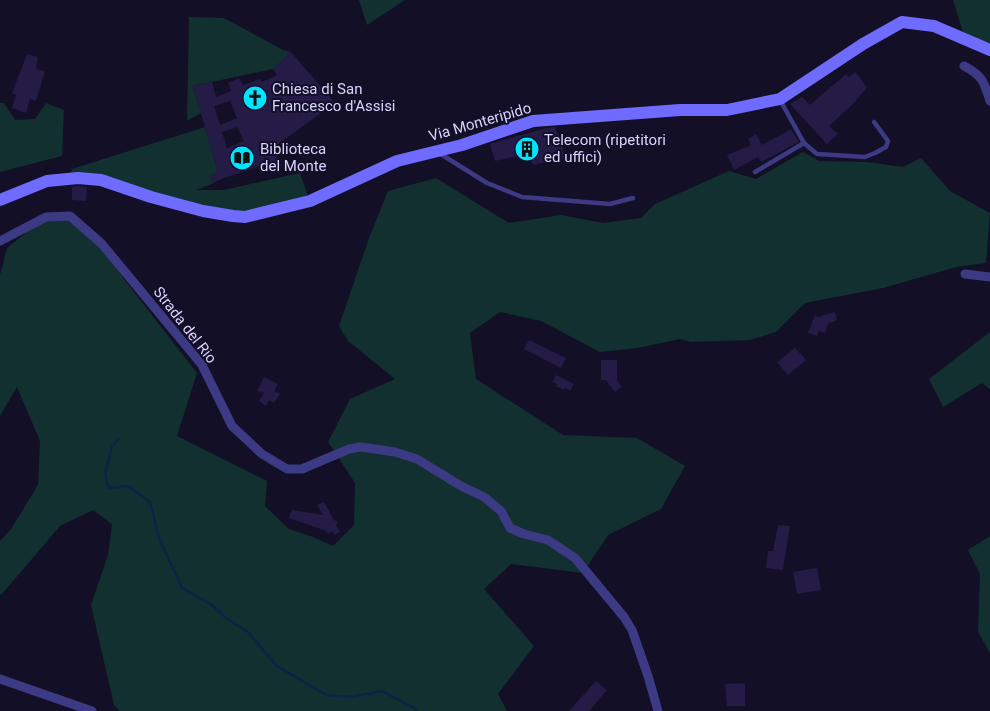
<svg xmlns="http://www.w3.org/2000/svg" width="990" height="711" font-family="Roboto,sans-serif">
  <rect width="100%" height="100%" fill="#130f26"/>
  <g fill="#12302f">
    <path d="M359 0H405L367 25Z"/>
    <path d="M953 0H990V50L965 39Z"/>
    <path d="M189 17 224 18 283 50 291 52 273 69 193 86 201 113 187 121Z"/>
    <path d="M0 103H4L15 120 35 119 46 103 64 110 62 156 0 172Z"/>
    <path d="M205 127 218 172 210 176 214 183 196 190H224L300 173 309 199 232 215 71 173 72 169Z"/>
    <path d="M803 152 819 161 867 162 903 167 921 158 950 191 990 213 986 263 956 267 883 288 805 303 776 332 750 340 691 342 680 339 638 348 600 352 541 321 500 312 470 333 476 379 563 435 637 438 685 466 661 509 608 535 583 573 511 564 484 589 534 646 498 694 507 711H120L114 705 91 605 108 555 112 524 93 510 60 526 2 594 0 595V541L11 529 38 485 40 441 17 387 0 416V275L7 248 46 217 70 216 102 244 124 279 197 373 177 436 267 481 265 506 289 529 313 537 333 546 354 525 355 483 328 442 350 399 395 379 348 341 339 326 369 238 388 191 436 178 509 223 561 215 603 223 641 218 655 204 729 171 756 179Z"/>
    <path d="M990 332V389L982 383 943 407 929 379Z"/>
    <path d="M990 536V653L978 632 980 574 968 550Z"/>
  </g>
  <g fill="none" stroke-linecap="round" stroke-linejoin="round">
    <path stroke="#0c2248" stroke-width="2.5" d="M118 439 112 446 105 475 109 488 128 486 150 502 159 538 182 588 212 605 226 618 248 632 277 666 326 695 351 697 382 691 414 708 417 711"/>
  </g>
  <g fill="#241b47" fill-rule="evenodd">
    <path d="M291 52 335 103 274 147 278 160 221 179 214 183 210 176 218 172 193 86 212 82 216 97 231 91 228 83 239 78 243 85 260 79 262 82 277 75 273 69ZM230 101 237 118 220 125 214 106ZM237 127 244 141 227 148 222 132Z"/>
    <path d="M27 54 38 57 36 69 45 71 36 101 30 99 26 113 12 108 16 95 12 93Z"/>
    <path d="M855 72 867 87 855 102 829 126 838 134 827 144 790 104 802 97 810 105 846 74 849 77Z"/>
    <path d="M555 127 566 158 533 165 529 154 495 161 490 144 546 128Z"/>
    <path d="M791 129 799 142 761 162 758 157 734 170 727 155 751 145 748 139 756 134 762 145Z"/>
    <path d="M78 186 87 187 86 201 72 200V187Z"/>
    <path d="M835 312 837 320 828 324 825 333 819 331 817 336 808 333 815 315 818 317Z"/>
    <path d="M529 340 566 358 561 368 524 349Z"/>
    <path d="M795 348 806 360 788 375 777 362Z"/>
    <path d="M601 360H617V381L622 387 615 392 606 380H601Z"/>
    <path d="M556 375 574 384 570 391 565 388 564 390 556 386 557 384 552 382Z"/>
    <path d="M264 377 278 384 274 391 280 394 274 403 269 400 266 406 259 401 264 393 257 391Z"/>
    <path d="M324 502 334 520 338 522 336 525 340 532 335 535 332 531 329 534 324 530 289 518 292 510 323 515 317 505Z"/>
    <path d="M778 525 790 526 783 570 766 568 768 551H773Z"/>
    <path d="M817 568 821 590 797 594 793 572Z"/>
    <path d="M596 681 607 690 589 711H569Z"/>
    <path d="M745 683V706H727L725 684Z"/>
  </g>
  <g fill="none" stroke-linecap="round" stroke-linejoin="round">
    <g stroke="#3d3a85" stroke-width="4.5">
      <path d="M780 100 804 143 817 154 865 157 875 153 886 147 888 141 874 122"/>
      <path d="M439 153 487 183 522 197 610 204 633 198"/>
      <path d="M755 172 804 143"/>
    </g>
    <g stroke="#3d3a85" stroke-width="9">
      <path d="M964 66C983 76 984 82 990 101"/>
      <path d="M0 241 46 217 70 216 102 244 202 365 232 426 262 454 287 469H302L349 449 361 447 395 452 417 459 461 486 484 497 501 511 510 528 524 534 548 540 575 558 624 617 632 630 648 676 658 711"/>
      <path d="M965 274 990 277"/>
      <path d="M0 679 92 711"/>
    </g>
    <path stroke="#6f6bff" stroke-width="12" d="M0 200 47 181 78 178 101 180 151 197 203 211 233 216 245 217 310 201 397 161 462 145 533 121 680 110H727L780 99 863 44 902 22 934 26 990 50"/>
  </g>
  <defs>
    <symbol id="church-disc" viewBox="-11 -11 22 22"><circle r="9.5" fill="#00e5ff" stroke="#130f26"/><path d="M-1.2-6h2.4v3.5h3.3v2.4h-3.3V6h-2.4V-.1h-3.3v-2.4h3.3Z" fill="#111"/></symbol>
    <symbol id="building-disc" viewBox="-11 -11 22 22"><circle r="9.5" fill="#00e5ff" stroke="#130f26"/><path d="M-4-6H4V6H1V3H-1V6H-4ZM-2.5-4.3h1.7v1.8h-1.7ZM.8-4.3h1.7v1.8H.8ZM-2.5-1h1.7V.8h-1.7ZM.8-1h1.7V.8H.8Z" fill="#111"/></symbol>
    <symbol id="library-disc" viewBox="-11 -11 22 22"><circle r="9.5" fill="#00e5ff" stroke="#130f26"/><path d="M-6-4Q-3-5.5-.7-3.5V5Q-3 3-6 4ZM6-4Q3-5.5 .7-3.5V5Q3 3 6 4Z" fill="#111"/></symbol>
  </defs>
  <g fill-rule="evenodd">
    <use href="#church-disc" x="241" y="84" width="28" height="28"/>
    <use href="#building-disc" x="513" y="135" width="28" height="28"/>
    <use href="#library-disc" x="228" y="144" width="28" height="28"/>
  </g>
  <g text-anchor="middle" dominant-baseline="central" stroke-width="4" stroke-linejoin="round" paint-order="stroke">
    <g font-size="15" fill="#d9d4ff" stroke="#130f26" text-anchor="start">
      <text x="272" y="89">Chiesa di San<tspan x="272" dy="17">Francesco d'Assisi</tspan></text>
      <text x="544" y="140">Telecom (ripetitori<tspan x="544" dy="17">ed uffici)</tspan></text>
      <text x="260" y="149">Biblioteca<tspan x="260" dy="17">del Monte</tspan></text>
    </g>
    <g font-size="15" fill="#d9d4ff" stroke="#130f26">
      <text transform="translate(480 122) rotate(-16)">Via Monteripido</text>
      <text transform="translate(185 325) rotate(52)">Strada del Rio</text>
    </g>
  </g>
</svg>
